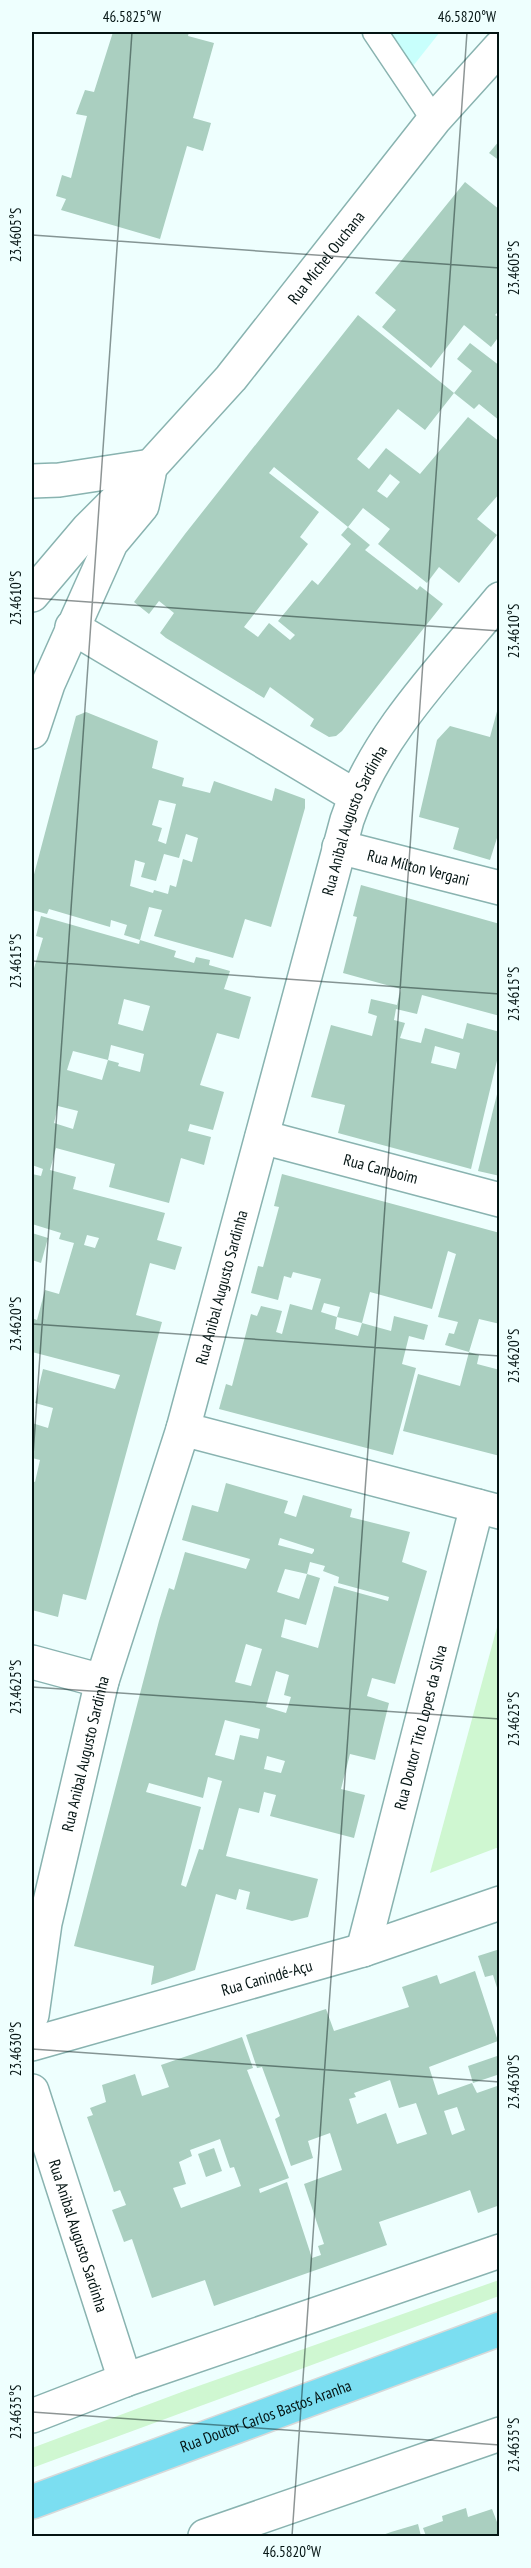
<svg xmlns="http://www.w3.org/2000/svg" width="531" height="2568" font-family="'PT Sans Narrow',sans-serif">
  <rect width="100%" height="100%" fill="#eefffe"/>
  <path fill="#c8fffc" d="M374 32H440L413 66Z"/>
  <g fill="#cff7d1">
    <path d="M499 1620V1847L430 1873Z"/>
    <path d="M499 2280V2296L32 2468V2448L187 2390Z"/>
  </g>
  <g fill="#aacfc0" fill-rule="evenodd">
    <path d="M113 32H189L188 36 214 43 193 118 211 123 203 151 187 146 160 239 61 210 66 199 56 196 62 175 71 178 87 116 76 114 85 90 94 92Z"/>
    <path d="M500 140V161L489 153Z"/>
    <path d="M465 182 500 210V310L495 315 500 318V335L491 347 464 325 431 368 382 327 396 310 375 293Z"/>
    <path d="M358 315 454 393 472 371 457 359 470 343 500 366V421L479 404 474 409 454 393 425 430 398 409 357 459 369 469 386 448 420 474 468 417 500 442V493L477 519 497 535 459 583 439 567 427 583 378 544 390 529 363 508 348 527 370 545 365 550 417 590 420 586 443 604 342 731 336 736 329 737 310 726 314 719 270 687 264 698 166 638 160 633 174 613 159 601 149 614 134 602 185 534ZM274 467 348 527 341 535 351 544 318 585 312 580 278 621 295 635 290 640 269 623 258 637 244 627 308 544 300 537 319 512 269 473ZM390 474 400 482 387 498 377 491Z"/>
    <path d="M499 704 500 839 497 838 490 860 453 849 459 828 419 817 437 740 450 726 490 737Z"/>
    <path d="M86 712 158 741 152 768 184 778 182 786 210 793 214 781 272 801 275 788 305 799V808L271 927 245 919 233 958 154 936 162 910 149 907 140 940 124 935 127 925 111 920 110 927 49 909 47 914 32 910V882L76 716ZM159 800 176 804 166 844 158 841 162 828 152 825ZM186 834 198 838 192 862 183 859 176 887 170 885 168 894 154 890 153 893 130 886 135 860 145 863 141 877 156 881 164 854 179 858Z"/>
    <path d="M361 885 500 924V1016L422 995 417 1014 396 1009 394 1020 405 1023 400 1038 421 1043 425 1028 463 1039 467 1023 500 1032V1048L471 1169 338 1133 345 1105 311 1097 331 1025 372 1036 377 1016 368 1013 371 999 397 1005 401 989 343 973 357 917 353 916ZM435 1046 460 1053 456 1069 431 1063Z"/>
    <path d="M41 916 139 944 140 940 176 951 174 957 194 963 196 957 210 960 209 965 230 971 224 989 251 997 239 1039 217 1033 200 1085 224 1092 213 1130 190 1124 188 1131 211 1137 204 1165 181 1158 169 1203 109 1187 115 1164 56 1148 50 1170 76 1177 73 1189 165 1213 157 1240 182 1247 175 1270 150 1263 136 1315 162 1322 86 1600 63 1594 58 1617 32 1610V1481L35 1482 40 1460 32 1458V1423L48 1428 53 1408 35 1403 43 1369 115 1389 120 1375 32 1352V1318L37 1320 45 1290 59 1294 74 1243 59 1239 61 1233 32 1224V1174L41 1176 43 1169 32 1165V975L43 938 36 936ZM124 999 150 1006 143 1031 118 1024ZM111 1045 144 1054 140 1072 118 1066 119 1063 108 1060ZM73 1051 108 1060 102 1080 67 1070ZM58 1106 78 1111 73 1129 54 1123ZM87 1235 99 1238 95 1248 84 1245Z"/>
    <path d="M500 1082V1176L478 1171Z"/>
    <path d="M282 1174 500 1233V1324L479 1319 469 1352 445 1345 449 1333 454 1334 458 1322 438 1317 456 1254 448 1251 432 1309 370 1292 362 1323 337 1317 335 1329 358 1336 362 1323 391 1331 394 1316 428 1325 424 1340 409 1336 402 1364 416 1368 393 1455 219 1409 226 1384 232 1386 251 1314 257 1316 261 1306 282 1311 276 1332 282 1334 290 1304 312 1310 321 1279 293 1272 291 1278 284 1276 278 1300 251 1293 258 1266 263 1267 279 1207 274 1206ZM324 1303 340 1307 337 1317 321 1312Z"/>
    <path d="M32 1233 48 1238 41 1263 32 1260Z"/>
    <path d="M469 1352 479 1355 477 1364 500 1370V1456L403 1431 418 1374 460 1386Z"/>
    <path d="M226 1483 288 1501 284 1513 296 1517 303 1495 352 1509 350 1517 410 1532 402 1562 427 1571 395 1684 372 1678 367 1696 389 1703 375 1760 350 1754 341 1789 365 1795 354 1838 270 1816 276 1795 264 1792 259 1813 239 1808 226 1856 318 1879 308 1917 292 1921 246 1909 250 1892 239 1889 236 1900 216 1894 195 1970 151 1985 154 1966 74 1946 159 1621 169 1588 174 1590 185 1552 246 1569 250 1559 182 1540 192 1505 218 1512ZM280 1538 314 1549V1551L312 1554 278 1545ZM310 1562 325 1566 323 1571 339 1577 338 1583 389 1597 388 1601 334 1586 318 1648 281 1637 285 1619 306 1625 320 1578 307 1574ZM285 1569 307 1574 299 1599 277 1592ZM246 1644 262 1649 251 1686 235 1682ZM276 1671 289 1675 284 1695 291 1697 286 1713 266 1707ZM225 1720 260 1729 258 1739 240 1735 234 1760 215 1755ZM267 1756 285 1761 281 1773 264 1769ZM208 1777 222 1781 203 1850 199 1849 186 1887 181 1885 201 1807 146 1792 149 1783 203 1798Z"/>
    <path d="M500 1949V1994H499L493 1975 485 1977 478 1956Z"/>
    <path d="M475 1971 498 2041 429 2067 438 2095 472 2083 477 2093 500 2085V2205L478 2213 470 2190 431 2204 379 2222 387 2245 214 2306 205 2280 152 2298 132 2239 124 2242 112 2210 126 2205 120 2190 114 2192 87 2117 93 2115 90 2108 106 2102 102 2085 135 2074 142 2096 169 2087 161 2065 242 2037 253 2068 247 2070 289 2178 259 2189 260 2193 287 2182 312 2258 321 2255 318 2246 324 2244 304 2184 342 2170 330 2133 308 2141 313 2158 291 2166 275 2119 280 2116 262 2067 257 2068 246 2035 326 2009 334 2031 409 2007 402 1987 437 1975 440 1984ZM390 2080 399 2108 416 2103 427 2134 397 2144 386 2113 357 2124 349 2099 356 2097 354 2093ZM457 2107 465 2130 452 2135 444 2111ZM220 2139 230 2168 234 2167 241 2186 181 2208 173 2188 186 2184 179 2162 192 2156 190 2150Z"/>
    <path d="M500 2055V2074L473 2083 468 2066Z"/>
    <path d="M214 2148 222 2171 206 2177 198 2154Z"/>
    <path d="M466 2508 468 2517 492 2509 497 2522H500V2536H426L423 2528 443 2521 442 2516Z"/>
    <path d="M418 2524 421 2536H380L391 2532Z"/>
  </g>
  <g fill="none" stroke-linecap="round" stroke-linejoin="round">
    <defs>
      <path id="service" d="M375 32 434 120"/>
      <g id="minor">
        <path id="s1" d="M32 595 88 529 151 466 231 378 434 120 500 47"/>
        <path d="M72 627 355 796"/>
        <path d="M32 732 48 684 111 543 142 506 149 474"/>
        <path id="s2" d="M339 847 500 888"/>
        <path id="s3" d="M262 1137 500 1200"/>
        <path d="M183 1429 500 1512"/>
        <path d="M32 1662 102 1681"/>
        <path id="s4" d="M363 1950 477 1506"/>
        <path id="s5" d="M32 2015 45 1923 102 1681 183 1429 347 820C376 735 443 668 500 599"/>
        <path id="s6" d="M32 2044 363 1950 500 1903"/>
        <path id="s7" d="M32 2091 125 2380"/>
        <path d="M32 2416 125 2380 500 2251"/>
        <path d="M205 2536 500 2434"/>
      </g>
      <path id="tertiary" d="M32 481 59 480 151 466"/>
      <g id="primary">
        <path id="s8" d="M32 2502 500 2329"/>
      </g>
    </defs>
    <use href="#service" stroke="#89b3b0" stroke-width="27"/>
    <use href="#minor" stroke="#89b3b0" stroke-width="36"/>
    <use href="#tertiary" stroke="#89b3b0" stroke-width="36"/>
    <use href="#primary" stroke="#d7d9d9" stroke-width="36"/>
    <use href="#service" stroke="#fff" stroke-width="24"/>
    <use href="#minor" stroke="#fff" stroke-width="33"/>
    <use href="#tertiary" stroke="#fff" stroke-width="33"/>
    <use href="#primary" stroke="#7bdef1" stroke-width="33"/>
  </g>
  <path fill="none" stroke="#041413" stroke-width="1.5" stroke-opacity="0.45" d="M32 235 500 268M32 598 500 631M32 961 500 994M32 1324 500 1356M32 1470 132 32M32 1687 500 1719M32 2049 500 2082M32 2412 500 2445M292 2536 467 32"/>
  <g text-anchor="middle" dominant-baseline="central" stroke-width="4.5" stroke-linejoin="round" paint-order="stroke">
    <g font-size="16" fill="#041413" stroke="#eefffe">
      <text stroke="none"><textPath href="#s1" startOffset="448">Rua Michel Ouchana</textPath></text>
      <text stroke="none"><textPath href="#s5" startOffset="1239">Rua Anibal Augusto Sardinha</textPath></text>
      <text stroke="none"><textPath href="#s2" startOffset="82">Rua Mílton Vergani</textPath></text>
      <text stroke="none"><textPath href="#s3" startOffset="123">Rua Camboim</textPath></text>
      <text stroke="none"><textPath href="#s5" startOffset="753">Rua Anibal Augusto Sardinha</textPath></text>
      <text stroke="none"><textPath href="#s4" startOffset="230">Rua Doutor Tito Lopes da Silva</textPath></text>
      <text stroke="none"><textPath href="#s5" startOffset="267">Rua Anibal Augusto Sardinha</textPath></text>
      <text stroke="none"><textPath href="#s6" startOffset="244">Rua Canindé-Açu</textPath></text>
      <text stroke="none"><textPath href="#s7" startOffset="152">Rua Anibal Augusto Sardinha</textPath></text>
      <text stroke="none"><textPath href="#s8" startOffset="249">Rua Doutor Carlos Bastos Aranha</textPath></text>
    </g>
  </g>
  <rect width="531" height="2568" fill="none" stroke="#eefffe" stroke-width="66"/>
  <rect x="33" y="33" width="465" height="2502" fill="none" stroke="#041413" stroke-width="2"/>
  <g font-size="15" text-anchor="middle" fill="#041413">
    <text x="132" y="22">46.5825°W</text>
    <text x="467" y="22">46.5820°W</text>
    <text transform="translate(16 235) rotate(-90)" y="5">23.4605°S</text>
    <text transform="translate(514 268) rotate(-90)" y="5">23.4605°S</text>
    <text transform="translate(16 598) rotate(-90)" y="5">23.4610°S</text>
    <text transform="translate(514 631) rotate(-90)" y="5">23.4610°S</text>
    <text transform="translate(16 961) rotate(-90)" y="5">23.4615°S</text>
    <text transform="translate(514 994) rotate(-90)" y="5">23.4615°S</text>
    <text transform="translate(16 1324) rotate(-90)" y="5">23.4620°S</text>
    <text transform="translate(514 1356) rotate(-90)" y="5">23.4620°S</text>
    <text transform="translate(16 1687) rotate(-90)" y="5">23.4625°S</text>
    <text transform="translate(514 1719) rotate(-90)" y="5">23.4625°S</text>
    <text transform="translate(16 2049) rotate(-90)" y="5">23.4630°S</text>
    <text transform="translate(514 2082) rotate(-90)" y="5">23.4630°S</text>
    <text transform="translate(16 2412) rotate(-90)" y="5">23.4635°S</text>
    <text transform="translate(514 2445) rotate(-90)" y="5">23.4635°S</text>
    <text x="292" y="2557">46.5820°W</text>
  </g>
</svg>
